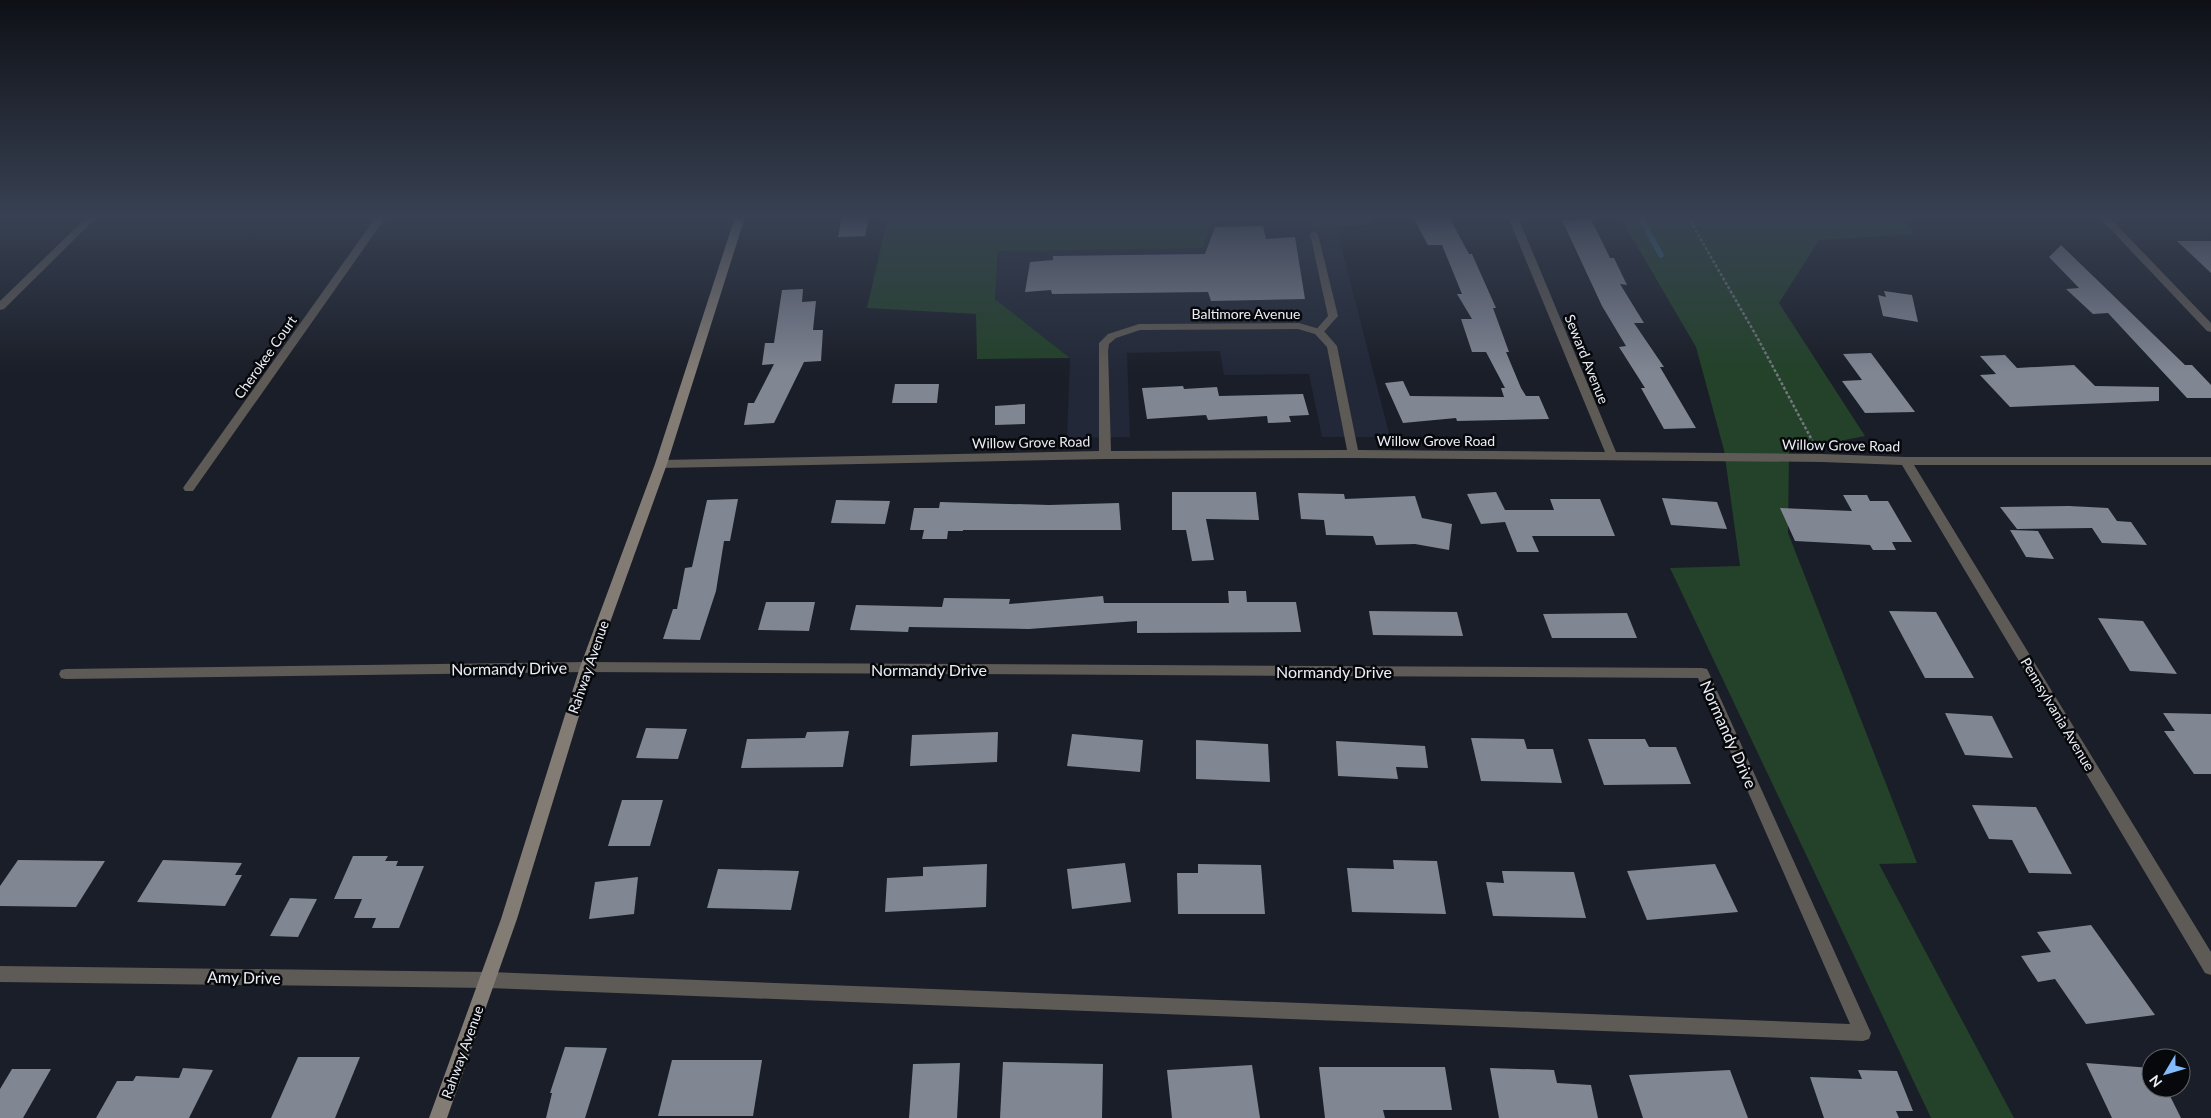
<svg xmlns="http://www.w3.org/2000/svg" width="2211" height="1118" font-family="Lato,sans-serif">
  <rect width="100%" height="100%" fill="#1a1e28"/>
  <path fill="#222837" d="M1002 217H1368L1371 225 1336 226 1390 437H1322L1309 374 1224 375 1220 351 1127 353 1130 437 1067 438 1070 358 995 299Z"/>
  <g fill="#234229">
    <path d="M888 217H1212L1203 248 998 251 995 299 1070 358 977 359 976 314 867 308Z"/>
    <path d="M1310 217H1368L1371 225 1313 226Z"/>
    <path d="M1620 217H1901L1915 234 1819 240 1779 303 1865 436 1789 451 1788 533 1917 863 1879 864 2014 1118H1931L1670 568 1740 566 1724 450 1696 347Z"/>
  </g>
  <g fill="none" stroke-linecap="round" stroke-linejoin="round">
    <path stroke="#376980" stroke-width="5.5" d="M1640 217 1661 255"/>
  </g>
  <g fill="#818693">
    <path d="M842 217H869L865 236 838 237Z"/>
    <path d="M1449 217 1469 254H1472L1496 308H1493L1509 352H1506L1521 388 1526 396H1539L1549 419 1457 421 1456 418 1403 423 1385 383 1403 381 1410 396 1504 397 1501 388H1505L1486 352H1472L1461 319H1472L1457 294H1462L1442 245H1428L1414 219Z"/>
    <path d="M1591 219 1610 258H1614L1627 285 1620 284 1644 323H1634L1664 367H1660L1696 428 1664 429 1641 388H1645L1619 347 1626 346 1602 306 1562 220Z"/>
    <path d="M1263 226 1266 239 1295 237 1305 299 1211 301 1208 292 1052 294 1051 290 1025 292 1030 262 1053 260V256L1205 254 1215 227Z"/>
    <path d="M2177 241H2211V273Z"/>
    <path d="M2061 245 2185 365H2192L2211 385V398H2187L2108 313 2093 314 2066 289 2079 288 2049 257Z"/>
    <path d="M803 289 802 302 816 301 813 330H823L821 361 804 362 774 423 744 425 748 403H754L774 364 762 365 765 343H774L782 290Z"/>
    <path d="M1884 291 1912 295 1918 322 1883 316 1878 295 1886 297Z"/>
    <path d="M1871 353 1915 412 1865 413 1842 381 1862 380 1843 354Z"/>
    <path d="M2005 355 2017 368 2074 365 2095 386 2159 387V401L2010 407 1980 375 1996 374 1980 356Z"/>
    <path d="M895 384H939L937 403H892Z"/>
    <path d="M1183 386 1184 389 1217 387 1219 396 1303 394 1309 415 1289 416 1291 422 1268 423 1267 416 1208 420 1206 415 1147 419 1142 388Z"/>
    <path d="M1025 404V424L995 425V406Z"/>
    <path d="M1172 492H1256L1259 520 1206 519 1214 560 1192 561 1186 530H1172Z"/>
    <path d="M1496 492 1505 510H1554L1550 499H1600L1615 536H1532L1539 552H1517L1505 522 1481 524 1467 494Z"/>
    <path d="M1298 493 1344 494 1345 499 1415 496 1422 518 1452 524 1449 550 1415 544 1376 545 1373 536 1326 535 1324 520 1301 519Z"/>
    <path d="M1843 495H1867L1870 501H1888L1912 542H1892L1896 550H1873L1870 545 1795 541 1780 508 1852 511Z"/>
    <path d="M1662 498 1717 502 1727 529 1671 525Z"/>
    <path d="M738 499 730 541H724L716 591 700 640 663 639 673 609H677L685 568 692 567 707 500Z"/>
    <path d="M836 500 890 501 885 524 831 523Z"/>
    <path d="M940 502 1049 505 1119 503 1121 530H963V531H948L947 539H922L924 530H910L914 508H939Z"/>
    <path d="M2069 506 2108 508 2117 521 2131 522 2147 545 2102 543 2092 528 2017 529 2000 507Z"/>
    <path d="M2010 530 2038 531 2054 559 2026 557Z"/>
    <path d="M1228 591H1246L1247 602H1296L1301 632 1137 633V621L1029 629 909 627 908 632 850 630 856 605 942 607 944 598 1010 599 1009 604 1103 596 1104 603H1229Z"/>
    <path d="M766 602H815L809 631 758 630Z"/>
    <path d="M1369 611 1457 612 1463 636 1373 635Z"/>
    <path d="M1889 611 1936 612 1974 678H1925Z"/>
    <path d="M1627 613 1637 638H1552L1543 614Z"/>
    <path d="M2098 618 2143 621 2177 674 2130 671Z"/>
    <path d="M1945 713 1992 716 2013 758 1965 755Z"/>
    <path d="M2163 713 2211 714V774H2194L2164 731H2175Z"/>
    <path d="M646 728 687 729 678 759 636 758Z"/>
    <path d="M849 731 843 767 741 768 747 739 805 738 807 732Z"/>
    <path d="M998 732 997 762 910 766 912 735Z"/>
    <path d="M1072 734 1143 740 1140 772 1067 766Z"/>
    <path d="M1471 738 1524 739 1527 749H1553L1562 783 1481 781Z"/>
    <path d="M1588 739H1645L1649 747H1676L1691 784 1604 785Z"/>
    <path d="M1196 740 1268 744 1270 782 1196 779Z"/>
    <path d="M1336 741 1425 746 1428 768 1396 767 1398 779 1338 776Z"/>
    <path d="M622 800H663L650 846H608Z"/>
    <path d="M1972 805 2036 807 2072 874 2029 873 2012 840 1989 839Z"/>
    <path d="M353 856H388L385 861H398L396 866H424L399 928H372L376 918H354L362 899H334Z"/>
    <path d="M18 860 105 861 76 907 0 906V886Z"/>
    <path d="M163 860 242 863 235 875H242L225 906 137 902Z"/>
    <path d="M1393 860 1437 861 1446 914 1352 912 1347 868 1394 869Z"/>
    <path d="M1125 863 1131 902 1072 909 1067 869Z"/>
    <path d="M987 864 986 907 885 912 887 878 923 876V867Z"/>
    <path d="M1198 864 1261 865 1265 914H1178L1177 873H1198Z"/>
    <path d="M1715 864 1738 912 1647 920 1627 871Z"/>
    <path d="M718 869 799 871 791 910 707 908Z"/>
    <path d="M1502 871 1574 872 1586 918 1493 916 1486 882 1504 883Z"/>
    <path d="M638 877 634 914 589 919 595 882Z"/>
    <path d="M290 898 317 899 298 937 270 936Z"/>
    <path d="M2091 925 2155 1015 2086 1024 2055 979 2038 982 2021 956 2051 952 2037 932Z"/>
    <path d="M565 1047 607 1048 585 1118H546L552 1093H550Z"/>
    <path d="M298 1057H360L335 1118H271Z"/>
    <path d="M672 1060H762L753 1116H658Z"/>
    <path d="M1003 1062 1103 1064 1102 1118H1000Z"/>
    <path d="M960 1063 957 1118H909L913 1064Z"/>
    <path d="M2086 1063 2151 1068V1088H2166L2181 1118H2112Z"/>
    <path d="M1252 1065 1260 1118H1172L1167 1070Z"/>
    <path d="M1319 1067H1445L1452 1110H1383L1385 1118H1325Z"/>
    <path d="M183 1068 213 1070 189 1118H96L117 1081H133L136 1076 179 1078Z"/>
    <path d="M1490 1068 1554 1070 1557 1083 1591 1085 1598 1118H1499Z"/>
    <path d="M12 1069H51L23 1118H0V1089Z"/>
    <path d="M1730 1070 1748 1118H1643L1629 1075Z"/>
    <path d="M1858 1070 1897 1071 1913 1111H1896L1899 1118H1824L1810 1077 1862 1079Z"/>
  </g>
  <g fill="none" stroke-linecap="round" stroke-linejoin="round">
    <path stroke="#73767f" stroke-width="2.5" stroke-dasharray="3 2" stroke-linecap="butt" d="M1688 217 1757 337 1813 442"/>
    <path fill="#5e5a56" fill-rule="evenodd" d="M1314 231 1318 234 1338 316 1322 334 1319 335 1314 332 1328 316 1310 234Z"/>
    <g fill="#5e5a56" fill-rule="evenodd">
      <path d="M87 217H97L4 309 0 310V301Z"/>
      <path d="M376 217H386L193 491H185L183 488 185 485Z"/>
      <path d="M1508 217H1518L1616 452 1822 454 1906 457H2211V465H1914L2211 952V975L2205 973 1902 465 1822 462 1353 458 1105 459 661 468 655 464 661 460 1099 451V343L1108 334 1139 324 1299 323 1323 330 1337 346 1358 450 1605 452ZM1298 329 1315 334 1327 347 1347 450 1111 451 1108 351 1109 344 1116 338 1140 330Z"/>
      <path d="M2099 217H2109L2211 323V332L2207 331Z"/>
      <path d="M587 662 1702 668 1707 669 1709 673 1871 1033 1869 1039 1863 1041 488 988 0 982V966L488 972 1850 1024 1698 678 587 672 66 679 61 678 59 674 61 670 66 669Z"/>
    </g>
    <path fill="#837c75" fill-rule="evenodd" d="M735 217H745L667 464 594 667 517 919 447 1118H429L501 919 580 667 655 464Z"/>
  </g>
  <linearGradient id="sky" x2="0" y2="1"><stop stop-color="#0e1016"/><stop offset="0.58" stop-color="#384153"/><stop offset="1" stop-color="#384153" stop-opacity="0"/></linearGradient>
  <rect width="2211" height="373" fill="url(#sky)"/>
  <g text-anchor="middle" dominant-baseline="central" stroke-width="5" stroke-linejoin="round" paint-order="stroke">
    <g font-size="14" fill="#ebeef5" stroke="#07080c">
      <text x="1246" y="313">Baltimore Avenue</text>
      <text transform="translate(265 357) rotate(-55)">Cherokee Court</text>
      <text transform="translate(1587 359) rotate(68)">Seward Avenue</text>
      <text x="1436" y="440">Willow Grove Road</text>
      <text transform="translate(1031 442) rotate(-1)">Willow Grove Road</text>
      <text transform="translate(1841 445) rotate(1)">Willow Grove Road</text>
      <text transform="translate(588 667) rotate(-71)">Rahway Avenue</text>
      <text transform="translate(2058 714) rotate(59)">Pennsylvania Avenue</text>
      <text transform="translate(462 1052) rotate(-70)">Rahway Avenue</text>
    </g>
    <g font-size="16" fill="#ebeef5" stroke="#07080c">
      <text transform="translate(509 668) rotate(-1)">Normandy Drive</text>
      <text x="929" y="669">Normandy Drive</text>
      <text x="1334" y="671">Normandy Drive</text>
      <text transform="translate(1729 734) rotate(66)">Normandy Drive</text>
      <text transform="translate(244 977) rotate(1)">Amy Drive</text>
    </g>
  </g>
  <g transform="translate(2166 1073) rotate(232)"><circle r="24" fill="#07080c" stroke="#626469"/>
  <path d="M0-4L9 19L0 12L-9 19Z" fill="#84bcfb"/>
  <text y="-8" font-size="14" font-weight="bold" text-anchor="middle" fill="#ebeef5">N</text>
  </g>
</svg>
